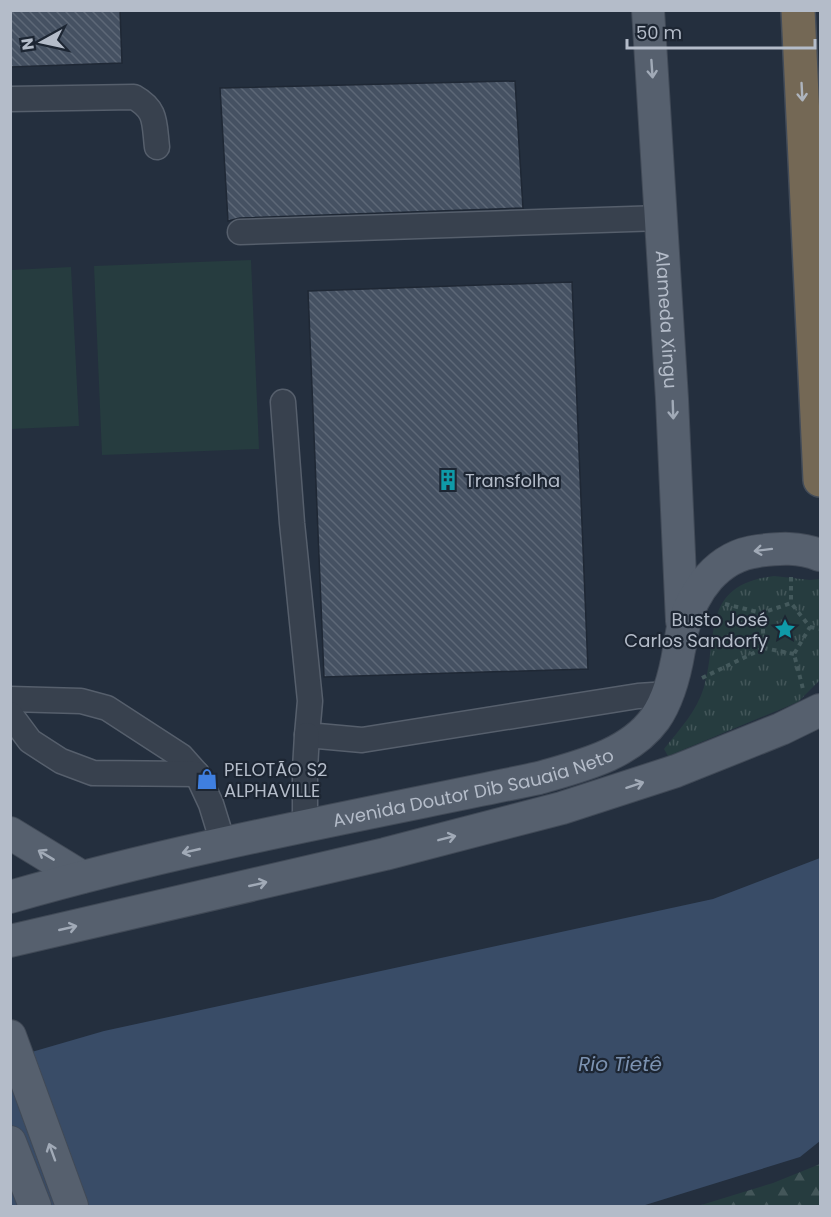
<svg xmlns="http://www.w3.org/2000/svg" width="831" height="1217" font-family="Poppins,sans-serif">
  <defs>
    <pattern id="forest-firs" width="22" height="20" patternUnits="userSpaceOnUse" patternTransform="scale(1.5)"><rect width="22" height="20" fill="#263c3f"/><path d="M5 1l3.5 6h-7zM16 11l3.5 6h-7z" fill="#435659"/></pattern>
    <pattern id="park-tufts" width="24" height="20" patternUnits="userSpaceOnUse" patternTransform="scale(1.5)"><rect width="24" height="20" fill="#263c3f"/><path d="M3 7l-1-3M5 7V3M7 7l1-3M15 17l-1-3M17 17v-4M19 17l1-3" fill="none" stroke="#435659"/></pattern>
    <pattern id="building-back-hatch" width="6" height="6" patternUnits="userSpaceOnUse" patternTransform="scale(1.5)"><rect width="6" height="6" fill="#455162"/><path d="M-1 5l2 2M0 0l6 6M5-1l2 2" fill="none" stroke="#5d6877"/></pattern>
  </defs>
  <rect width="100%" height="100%" fill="#242f3e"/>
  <path fill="url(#forest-firs)" d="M820 1164V1206H698L773 1183Z"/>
  <path fill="url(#park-tufts)" d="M774 576 810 580 820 579V680L798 702 668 756 664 749C679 730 697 711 704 687 719 636 700 585 774 576Z"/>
  <g fill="#263c3f">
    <path d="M251 260 259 449 102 455 94 266Z"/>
    <path d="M71 267 79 426 11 429V270Z"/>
  </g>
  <path fill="#394c67" d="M820 858V1141L800 1157 642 1206H11V1058L104 1031 713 899Z"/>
  <g fill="url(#building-back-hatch)" stroke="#1f2835" stroke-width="1.5">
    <path d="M10 10H120L122 63 10 67Z"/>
    <path d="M515 81 523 208 240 218 228 221 220 88Z"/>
    <path d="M572 282 588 669 324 677 308 291Z"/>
  </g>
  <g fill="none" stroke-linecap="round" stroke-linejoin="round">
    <defs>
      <g id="minor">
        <path d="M10 99 134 97C157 110 154 122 157 147"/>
        <path d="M240 232 662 218"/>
        <path d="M283 402 292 523 310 701 307 735 362 740 638 696 668 694"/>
        <path d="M10 699 81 701 107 708 181 756 197 774 211 804 223 843"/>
        <path d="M10 714 30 741 61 761 93 773 197 774"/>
        <path d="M305 826V769L307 735"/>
      </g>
      <g id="major">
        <path id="s1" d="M648 10 672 399 682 621"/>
        <path d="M10 833 82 877"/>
        <path id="s2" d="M10 897C184 847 362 815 539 778 580 766 629 755 655 719 669 699 675 674 679 650 681 643 681 635 683 628 693 591 717 556 758 551 780 548 799 547 820 555"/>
        <path d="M10 941 385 854 562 808 676 771 781 729 820 710"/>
        <path d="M10 1036 72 1206"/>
        <path d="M10 1142 35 1206"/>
      </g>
      <path id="highway" d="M798 10 820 480"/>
    </defs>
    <use href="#minor" stroke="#565f6c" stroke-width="27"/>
    <use href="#major" stroke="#414a57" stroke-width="34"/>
    <use href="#highway" stroke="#434c59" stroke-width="36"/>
    <g stroke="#44595c" stroke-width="4" stroke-dasharray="4.5 4.5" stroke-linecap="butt">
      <path d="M791 577V603"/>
      <path d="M725 604 762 613"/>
      <path d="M810 627 820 629"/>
      <path d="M794 654 764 648 762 613 791 603 810 627 794 654 803 689"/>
      <path d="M702 678 764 648"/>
    </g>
    <use href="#minor" stroke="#38414e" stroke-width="24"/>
    <use href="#major" stroke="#56606e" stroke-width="32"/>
    <use href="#highway" stroke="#746855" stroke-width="33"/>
  </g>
  <defs><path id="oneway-shaft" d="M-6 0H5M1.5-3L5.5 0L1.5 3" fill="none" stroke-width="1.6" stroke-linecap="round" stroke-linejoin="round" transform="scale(1.5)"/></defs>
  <g stroke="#a1aab7">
    <use href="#oneway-shaft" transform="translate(652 69) rotate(86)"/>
    <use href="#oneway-shaft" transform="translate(673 410) rotate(88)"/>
    <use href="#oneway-shaft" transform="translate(763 550) rotate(173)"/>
    <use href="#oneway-shaft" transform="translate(635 785) rotate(-18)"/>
    <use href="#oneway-shaft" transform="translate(447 838) rotate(-14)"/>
    <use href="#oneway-shaft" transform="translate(191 851) rotate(167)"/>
    <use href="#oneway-shaft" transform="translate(46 855) rotate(-149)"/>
    <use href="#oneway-shaft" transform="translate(258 884) rotate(-13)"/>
    <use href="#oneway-shaft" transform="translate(68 928) rotate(-13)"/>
    <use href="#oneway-shaft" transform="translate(52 1152) rotate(-110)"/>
  </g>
  <use stroke="#aeb4bd" href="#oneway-shaft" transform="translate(802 92) rotate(87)"/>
  <defs>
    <symbol id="building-bare" viewBox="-9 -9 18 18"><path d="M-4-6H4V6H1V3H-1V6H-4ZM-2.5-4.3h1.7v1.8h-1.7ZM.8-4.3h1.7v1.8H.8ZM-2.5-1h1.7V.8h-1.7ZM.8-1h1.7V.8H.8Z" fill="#0f9aa8" stroke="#1d2633" stroke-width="2.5" paint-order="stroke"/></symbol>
    <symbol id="sight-bare" viewBox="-9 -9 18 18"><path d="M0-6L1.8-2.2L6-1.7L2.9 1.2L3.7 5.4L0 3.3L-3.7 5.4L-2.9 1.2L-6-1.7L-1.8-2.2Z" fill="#0f9aa8" stroke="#1d2633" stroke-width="2.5" paint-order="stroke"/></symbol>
    <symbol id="shop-bare" viewBox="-9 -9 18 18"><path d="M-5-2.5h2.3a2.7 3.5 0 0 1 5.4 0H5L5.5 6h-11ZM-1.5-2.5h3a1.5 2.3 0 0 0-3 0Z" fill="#3f7fe0" stroke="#1d2633" stroke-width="2.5" paint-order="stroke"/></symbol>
  </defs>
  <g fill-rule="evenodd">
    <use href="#building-bare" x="433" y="465" width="30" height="30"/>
    <use href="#sight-bare" x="770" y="614" width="30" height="30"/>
    <use href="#shop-bare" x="192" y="764" width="30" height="30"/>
  </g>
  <g text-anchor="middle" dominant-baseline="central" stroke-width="4.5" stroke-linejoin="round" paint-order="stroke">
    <g font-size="18" fill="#b4bcc9" stroke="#1d2633">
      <text stroke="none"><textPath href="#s1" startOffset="310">Alameda Xingu</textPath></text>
      <text stroke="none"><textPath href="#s2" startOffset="476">Avenida Doutor Dib Sauaia Neto</textPath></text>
    </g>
    <g font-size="18" fill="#b4bcc9" stroke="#1d2633" text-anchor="start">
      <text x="465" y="480">Transfolha</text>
      <text x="768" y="619" text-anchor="end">Busto José<tspan x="768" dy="21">Carlos Sandorfy</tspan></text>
      <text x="224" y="769">PELOTÃO S2<tspan x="224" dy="21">ALPHAVILLE</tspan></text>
    </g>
    <g font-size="20" font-style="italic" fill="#7c92b1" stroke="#1d2633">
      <text x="620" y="1064">Rio Tietê</text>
    </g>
  </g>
  <rect width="831" height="1217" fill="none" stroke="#b4bcc9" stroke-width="24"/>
  <g transform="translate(42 42) rotate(262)" stroke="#1d2633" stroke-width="4.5" paint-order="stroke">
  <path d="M0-4.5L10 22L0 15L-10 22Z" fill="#b4bcc9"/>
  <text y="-9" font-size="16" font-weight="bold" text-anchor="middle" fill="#b4bcc9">N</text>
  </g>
  <path d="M627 39v9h188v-9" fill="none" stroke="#b4bcc9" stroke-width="3"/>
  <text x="636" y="39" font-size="18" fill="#b4bcc9" stroke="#1d2633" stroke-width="4.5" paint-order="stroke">50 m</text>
</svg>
